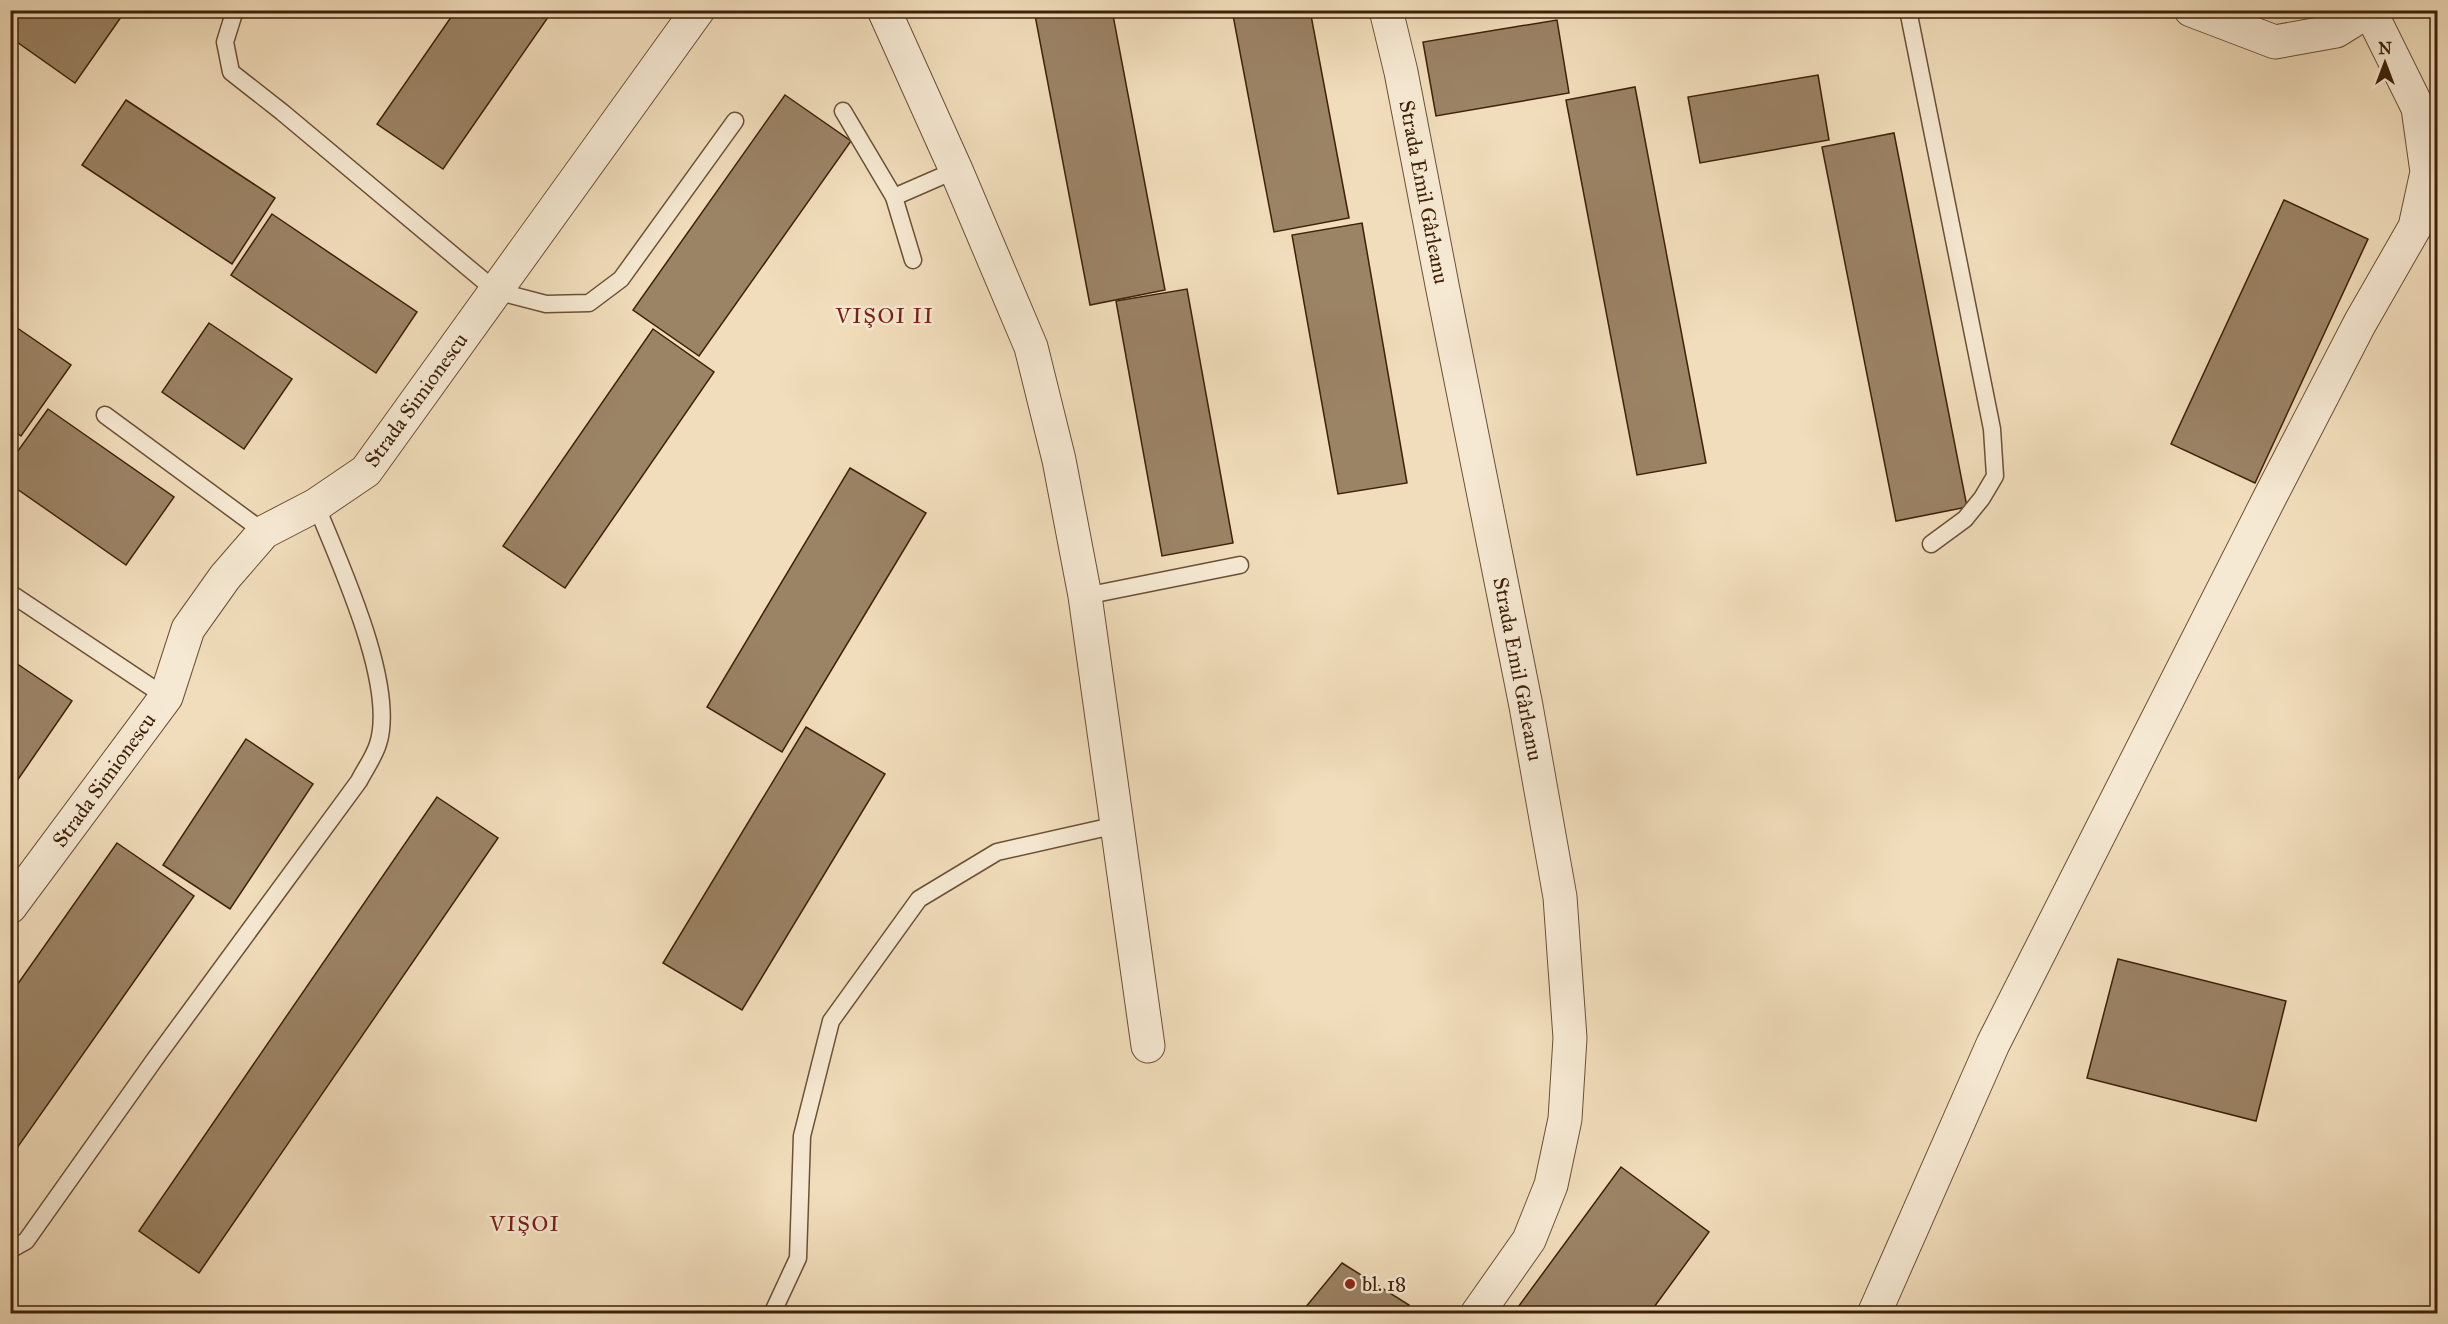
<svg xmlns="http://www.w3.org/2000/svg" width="2448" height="1324" font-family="'IM FELL Great Primer',serif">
  <rect width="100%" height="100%" fill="#f1ddbb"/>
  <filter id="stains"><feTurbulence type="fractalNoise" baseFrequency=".00333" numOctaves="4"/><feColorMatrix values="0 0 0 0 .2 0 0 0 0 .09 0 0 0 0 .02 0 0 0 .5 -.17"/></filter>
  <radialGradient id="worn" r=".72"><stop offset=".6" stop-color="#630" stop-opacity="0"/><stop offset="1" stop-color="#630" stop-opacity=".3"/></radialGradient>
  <g fill="#9b8365" stroke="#3e2108" stroke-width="1.5">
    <path d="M10 10H126L75 83 10 37Z"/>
    <path d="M456 10H553L443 169 377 124Z"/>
    <path d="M1034 10H1112L1165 290 1090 305Z"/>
    <path d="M1232 10H1310L1349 218 1274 232Z"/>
    <path d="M1557 20 1569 93 1436 116 1423 42Z"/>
    <path d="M1818 75 1829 140 1700 163 1688 97Z"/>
    <path d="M1635 87 1706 463 1637 475 1566 100Z"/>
    <path d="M785 95 851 141 699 356 633 310Z"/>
    <path d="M126 100 275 198 232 264 82 165Z"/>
    <path d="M1894 133 1967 507 1896 521 1822 147Z"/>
    <path d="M2284 200 2368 239 2255 483 2171 444Z"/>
    <path d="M272 214 417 312 376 373 231 275Z"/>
    <path d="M1362 223 1407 483 1338 494 1292 235Z"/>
    <path d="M1187 289 1233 543 1162 556 1116 301Z"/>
    <path d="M10 323 71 365 21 436 10 428Z"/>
    <path d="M209 323 292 379 244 449 162 392Z"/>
    <path d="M653 329 714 372 565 588 503 546Z"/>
    <path d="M48 409 174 497 126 565 10 484V462Z"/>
    <path d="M850 468 926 513 782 752 707 707Z"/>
    <path d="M10 659 72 701 10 791Z"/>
    <path d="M806 727 885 774 742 1010 663 963Z"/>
    <path d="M246 739 313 784 230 909 163 865Z"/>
    <path d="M437 797 498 838 199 1273 139 1231Z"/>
    <path d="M117 843 194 896 10 1158V995Z"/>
    <path d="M2118 959 2286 1001 2256 1121 2087 1078Z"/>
    <path d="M1621 1167 1709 1232 1649 1314H1513Z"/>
    <path d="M1342 1263 1409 1305 1402 1314H1300Z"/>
  </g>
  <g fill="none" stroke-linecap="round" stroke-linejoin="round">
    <defs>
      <g id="lane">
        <path d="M235 10 225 42 231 72 282 112 496 291 546 304 589 303 621 279 735 121"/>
        <path d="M1908 10 1992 429 1995 476 1982 498 1965 519 1931 544"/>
        <path d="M843 111 894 197 913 260"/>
        <path d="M894 197 956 170"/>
        <path d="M105 415 264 532"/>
        <path d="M10 593 166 697"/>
        <path d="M1085 596 1240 565"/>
        <path d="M10 1250 26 1241 155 1059 359 781C365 769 374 757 378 744 397 685 339 562 316 505"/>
        <path d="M772 1314 798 1258 802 1136 831 1021 919 899 997 852 1117 825"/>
      </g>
      <g id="street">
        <path d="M884 10 956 170 1031 347 1059 460 1085 596 1148 1046"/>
        <path d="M1386 10 1401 72 1443 290 1526 706 1560 897 1570 1038 1565 1119 1551 1185 1529 1240 1477 1314"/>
        <path d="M2191 10 2275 42 2336 31 2370 10"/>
        <path d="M10 907 166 697 188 629 225 577 264 532 316 505 366 471 698 10"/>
        <path d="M1874 1314 1993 1044 2271 495 2360 323 2415 227 2427 172 2418 108 2370 11"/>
      </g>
    </defs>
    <use href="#lane" stroke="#6b5035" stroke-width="19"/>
    <use href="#street" stroke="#6b5035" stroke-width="35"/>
    <use href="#lane" stroke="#f6e9d3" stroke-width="16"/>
    <use href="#street" stroke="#f6e9d3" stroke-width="33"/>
  </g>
  <circle fill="#8f2418" stroke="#f6e9d3" stroke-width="2" cx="1350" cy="1284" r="6"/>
  <g text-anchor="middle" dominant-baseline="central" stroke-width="5" stroke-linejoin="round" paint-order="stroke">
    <g font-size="21" fill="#3e2108" stroke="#f6e9d3">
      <text transform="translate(1424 192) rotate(79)">Strada Emil Gârleanu</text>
      <text transform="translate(416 400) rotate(-54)">Strada Simionescu</text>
      <text transform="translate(1518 669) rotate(79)">Strada Emil Gârleanu</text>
      <text transform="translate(104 780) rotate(-54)">Strada Simionescu</text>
    </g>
    <g font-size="21" fill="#3e2108" stroke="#f6e9d3" text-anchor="start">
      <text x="1362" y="1284">bl. 18</text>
    </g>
    <g font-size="22" letter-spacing="1.5" fill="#7a1f14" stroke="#f6e9d3">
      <text x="885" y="315">VIŞOI II</text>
      <text x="525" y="1223">VIŞOI</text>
    </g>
  </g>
  <rect width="2448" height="1324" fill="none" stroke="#f1ddbb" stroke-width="36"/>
  <rect x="12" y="12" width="2424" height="1300" fill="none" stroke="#3e2108" stroke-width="3"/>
  <rect x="18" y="18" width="2412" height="1288" fill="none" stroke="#3e2108" stroke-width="1.5"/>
  <g transform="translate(2385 63)" stroke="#f6e9d3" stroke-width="4.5" paint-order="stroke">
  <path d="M0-4.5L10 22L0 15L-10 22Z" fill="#3e2108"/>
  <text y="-9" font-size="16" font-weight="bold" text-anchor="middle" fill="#3e2108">N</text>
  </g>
  <rect width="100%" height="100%" filter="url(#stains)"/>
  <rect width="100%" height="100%" fill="url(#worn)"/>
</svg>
